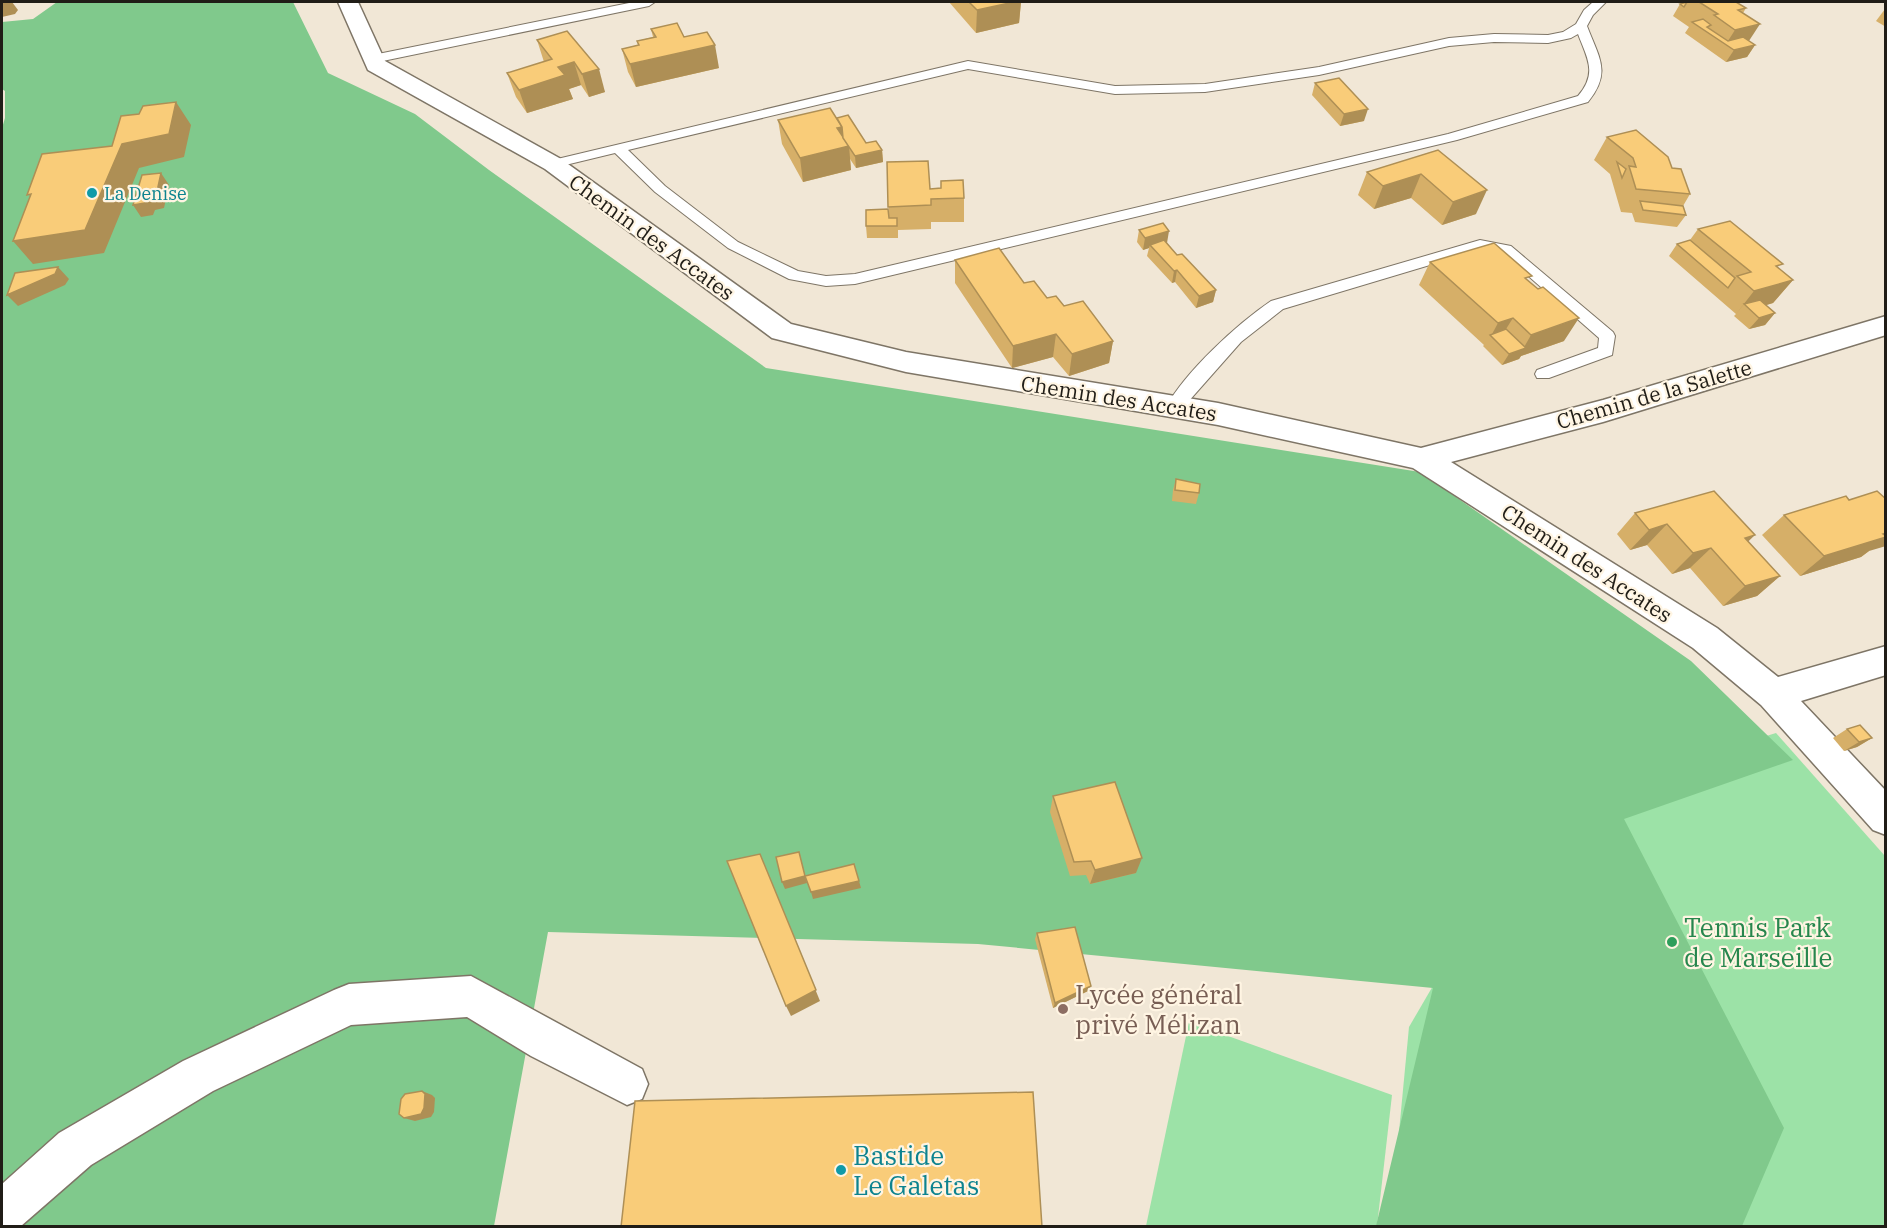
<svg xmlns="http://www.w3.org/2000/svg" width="1887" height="1228" font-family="'IBM Plex Serif',serif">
  <rect width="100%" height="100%" fill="#f1e7d6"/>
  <g fill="#9ce2a7">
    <path d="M1776 733 1885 856V1226H1390L1409 1027 1537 807Z"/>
    <path d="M1189 1022 1392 1095 1377 1226H1146Z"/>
  </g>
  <path fill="#80c98c" d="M57 2H293L328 73 415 114 489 170 766 368 1420 472 1691 661 1793 760 1624 819 1784 1128 1742 1226H1376L1433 988 978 944 548 932 494 1226H2V128L5 118V91L2 89V22L33 19Z"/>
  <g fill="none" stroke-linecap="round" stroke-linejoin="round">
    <defs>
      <g id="lane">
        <path d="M634 2H655L649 6 373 63 367 59 373 55Z"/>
        <path d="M1593 2H1606L1593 15 1587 26C1599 58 1612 72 1588 102L1457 140 855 284 826 286 789 279 728 248 655 192 615 153 553 168 546 164 553 160 968 61 1115 86 1205 84 1319 67 1449 38 1494 34 1548 35 1563 32 1576 24 1584 10ZM1578 34C1587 58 1598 73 1578 96L1448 134 855 274 826 276 798 271 738 242 665 186 628 150 968 69 1115 94 1205 92 1319 75 1449 46 1494 42 1548 43 1571 38Z"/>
        <path d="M1480 240 1511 246 1613 332 1615 336 1612 355 1549 378H1537L1535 374 1537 370 1598 348 1599 338 1502 253 1480 250 1283 309 1241 342 1180 411 1174 413 1168 411 1166 407C1186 371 1237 324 1271 301Z"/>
      </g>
      <g id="street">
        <path d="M338 2H358L385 61 561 159 791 324 906 352 1218 403 1421 448 1603 400 1886 316V335L1603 422 1451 462 1717 628 1778 677 1886 646V675L1801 701 1886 791V835L1873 830 1761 705 1693 648 1413 468 1218 425 906 372 772 338 545 169 368 70Z"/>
        <path d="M471 976 642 1069 648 1084 642 1099 627 1105 531 1056 467 1017 351 1025 213 1091 91 1165 21 1226H2V1184L59 1133 183 1061 334 990 349 984Z"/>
      </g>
    </defs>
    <use href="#lane" stroke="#7e7566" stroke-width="2"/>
    <use href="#street" stroke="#7e7566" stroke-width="3"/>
    <use href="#lane" fill="#fff" fill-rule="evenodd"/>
    <use href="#street" fill="#fff" fill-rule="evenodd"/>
  </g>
  <g fill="#d6af68">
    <path d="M949 2H1021L1019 23 976 33Z"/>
    <path d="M1687 2H1736L1746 8 1743 13 1749 41 1755 45 1747 57 1726 62 1685 33 1689 27 1673 16 1680 4Z"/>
    <path d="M1885 9H1886V27L1876 21Z"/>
    <path d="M651 29 684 37 719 68 636 87 628 72 622 49 638 45 637 41 653 37Z"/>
    <path d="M567 31 605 92 589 97 581 85 569 89 573 99 527 113 516 97 507 73 544 62 537 40Z"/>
    <path d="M1315 83 1364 121 1340 126 1312 95Z"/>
    <path d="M837 118 866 143 882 150 883 162 856 168 850 159 851 170 803 182 782 144 778 120Z"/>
    <path d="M1607 137 1672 168 1690 194 1683 206 1686 215 1677 227 1635 222 1632 213 1621 212 1610 174 1594 160Z"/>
    <path d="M1438 150 1476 214 1442 225 1411 198 1374 209 1358 195 1367 172Z"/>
    <path d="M887 162 930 189 964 198V222H931V229L898 230V238H867L866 226 889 218Z"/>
    <path d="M1698 229 1780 269 1793 280 1773 303 1766 305 1775 313 1765 325 1749 329 1734 316 1736 314 1669 256 1677 244 1690 240Z"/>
    <path d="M1139 230 1167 243 1177 255 1216 290 1213 302 1196 308 1175 282 1172 283 1147 256 1149 248 1143 250 1137 242Z"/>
    <path d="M955 260 1024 283 1047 298 1064 306 1113 341 1109 363 1069 376 1053 357 1012 368 955 283Z"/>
    <path d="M1430 262 1529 281 1564 341 1521 356 1519 359 1502 365 1483 346 1484 345 1419 285Z"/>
    <path d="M1176 479 1199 493 1196 504 1172 501 1173 490Z"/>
    <path d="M1635 513 1748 542 1780 576 1757 596 1723 606 1690 568 1672 574 1647 545 1630 550 1617 534Z"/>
    <path d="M1784 515 1869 551 1861 557 1800 576 1762 535Z"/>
    <path d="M1847 729 1872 738 1857 747 1844 751 1833 738Z"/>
    <path d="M1053 796 1136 873 1090 884 1086 875 1070 876 1050 812Z"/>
    <path d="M1037 933 1091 986 1088 991 1053 1008 1035 939Z"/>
  </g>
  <g fill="#ae8f55">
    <path d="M6 2H12L18 10 15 14 2 17V3Z"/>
    <path d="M1014 2H1021L1019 23 976 33 977 10Z"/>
    <path d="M1760 24 1745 47 1726 44 1735 30Z"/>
    <path d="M715 45 719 68 636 87 630 64Z"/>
    <path d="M1755 45 1747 57 1726 62 1734 50Z"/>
    <path d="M574 62 581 85 569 89 573 99 527 113 519 90 558 67Z"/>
    <path d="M599 69 605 92 589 97 582 74Z"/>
    <path d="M176 102 191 125 184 157 139 168 104 253 33 264 13 241 122 144Z"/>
    <path d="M1368 109 1364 121 1340 126 1344 114Z"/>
    <path d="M842 127 849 146 851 170 803 182 800 158 837 128Z"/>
    <path d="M882 150 883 162 856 168 855 156Z"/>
    <path d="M161 173 169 185 164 208 155 210 153 215 141 217 133 205 147 198Z"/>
    <path d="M1421 174 1411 198 1374 209 1383 186Z"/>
    <path d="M1487 190 1476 214 1442 225 1453 202Z"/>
    <path d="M1169 231 1167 243 1150 245 1149 248 1143 250 1145 238Z"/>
    <path d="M58 267 69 279 65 285 18 306 7 295Z"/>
    <path d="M1177 270 1175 282 1172 283 1174 271Z"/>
    <path d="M1793 280 1773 303 1750 310 1744 304 1736 314 1754 291Z"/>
    <path d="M1216 290 1213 302 1196 308 1199 296Z"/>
    <path d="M1775 313 1765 325 1749 329 1759 318Z"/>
    <path d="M1513 318 1499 340 1491 336 1498 323Z"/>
    <path d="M1579 318 1564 341 1521 356 1519 359 1502 365 1509 354 1523 349 1531 335Z"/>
    <path d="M1056 334 1053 357 1012 368 1013 346Z"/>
    <path d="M1113 341 1109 363 1069 376 1072 354Z"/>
    <path d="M1667 524 1647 545 1630 550 1649 530Z"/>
    <path d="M1886 533V546L1869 551 1861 557 1800 576 1824 556Z"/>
    <path d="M1755 535 1733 556 1745 538Z"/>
    <path d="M1711 548 1690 568 1672 574 1693 553Z"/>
    <path d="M1780 576 1757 596 1723 606 1745 586Z"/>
    <path d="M1872 738 1857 747 1844 751 1859 742Z"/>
    <path d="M799 852 807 883 785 889 782 882Z"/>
    <path d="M760 854 820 1001 791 1016 786 1006Z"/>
    <path d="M1142 858 1136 873 1090 884 1095 870Z"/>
    <path d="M859 881 861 888 813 899 811 892Z"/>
    <path d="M1091 986 1088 991 1053 1008 1055 1003Z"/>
    <path d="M422 1091 432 1095 435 1098 434 1112 431 1117 415 1121 404 1118Z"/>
  </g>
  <g fill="#f9cc79" stroke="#ae8f55" stroke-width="1.5">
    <path d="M969 2H1014L977 10Z"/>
    <path d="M1687 2 1684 7 1680 4Z"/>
    <path d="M1699 2H1736L1746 8 1738 10 1760 24 1735 30 1714 15 1718 14Z"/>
    <path d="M1703 19 1711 25 1707 27 1728 41 1743 37 1755 45 1734 50 1692 22Z"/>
    <path d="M677 23 684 37 707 32 715 45 630 64 622 49 639 45 637 41 656 37 651 29Z"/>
    <path d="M567 31 599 69 582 74 574 62 558 67 565 75 519 90 507 73 552 59 537 40Z"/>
    <path d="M1339 78 1368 109 1344 114 1315 83Z"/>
    <path d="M176 102 169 134 122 144 85 230 13 241 31 194 27 195 42 154 112 146 121 116 139 114 143 106Z"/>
    <path d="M830 108 842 127 837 128 849 146 800 158 778 120Z"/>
    <path d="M848 115 866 143 876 141 882 150 855 156 843 138 842 127 837 118Z"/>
    <path d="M1636 130 1668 157 1672 168 1681 169 1690 194 1636 189 1629 166 1636 167 1633 158 1607 137Z"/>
    <path d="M1438 150 1487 190 1453 202 1421 174 1383 186 1367 172Z"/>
    <path d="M928 161 930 189 941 188V181L963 180 964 198 931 199V205L888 207 887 162Z"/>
    <path d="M1617 162 1626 169 1622 178Z"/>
    <path d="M161 173 156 196 147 198 145 203 133 205 142 175Z"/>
    <path d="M1640 201 1683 206 1686 215 1643 210Z"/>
    <path d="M888 209 889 218H897V226H866V210Z"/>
    <path d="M1730 221 1783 264 1776 266 1793 280 1754 291 1737 276 1751 272 1698 229Z"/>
    <path d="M1163 223 1169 231 1145 238 1139 230Z"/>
    <path d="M1164 240 1177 255 1182 254 1216 290 1199 296 1177 270 1174 271 1150 245Z"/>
    <path d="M1690 240 1735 278 1728 288 1677 244Z"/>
    <path d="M1494 243 1532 276 1525 278 1538 289 1543 287 1579 318 1531 335 1513 318 1498 323 1430 262Z"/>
    <path d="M999 248 1024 283 1034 281 1047 298 1056 296 1064 306 1083 301 1113 341 1072 354 1056 334 1013 346 955 260Z"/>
    <path d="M58 267 55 274 7 295 15 273Z"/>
    <path d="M1760 300 1775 313 1759 318 1744 304Z"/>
    <path d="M1506 329 1526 348 1509 354 1490 335Z"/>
    <path d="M1176 479 1200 484 1199 493 1175 490Z"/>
    <path d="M1714 491 1755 535 1745 538 1780 576 1745 586 1711 548 1693 553 1667 524 1649 530 1635 513Z"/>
    <path d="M1877 491 1886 499V533L1883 534 1886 536V537L1824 556 1784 515 1846 496 1849 500Z"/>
    <path d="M1860 725 1872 738 1859 742 1847 729Z"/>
    <path d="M1115 782 1142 858 1095 870 1091 861 1074 862 1053 796Z"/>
    <path d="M799 852 805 876 782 882 776 857Z"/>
    <path d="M760 854 816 990 786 1006 727 861Z"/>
    <path d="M854 864 859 881 811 892 805 876Z"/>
    <path d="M1075 927 1091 986 1055 1003 1037 933Z"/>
    <path d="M422 1091 425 1094 424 1108 421 1114 404 1118 399 1114 401 1099 405 1094Z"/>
    <path d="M1033 1092 1042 1227H621L635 1101Z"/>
  </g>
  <g fill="#0f9aa8" stroke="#fff5e3" stroke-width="2">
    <circle cx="92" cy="193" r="6"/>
    <circle cx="841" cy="1170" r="6"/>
  </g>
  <circle fill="#2e9e5b" stroke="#fff5e3" stroke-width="2" cx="1672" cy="942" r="6"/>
  <circle fill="#8d6e63" stroke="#fff5e3" stroke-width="2" cx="1063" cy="1009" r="6"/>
  <g text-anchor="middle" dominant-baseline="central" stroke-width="4.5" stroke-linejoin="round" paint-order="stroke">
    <g font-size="18" fill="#0d838f" stroke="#fff5e3" text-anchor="start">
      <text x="104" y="193">La Denise</text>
    </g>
    <g font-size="21" fill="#201d17" stroke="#fff5e3">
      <text transform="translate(652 237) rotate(36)">Chemin des Accates</text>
      <text transform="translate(1654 394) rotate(-16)">Chemin de la Salette</text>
      <text transform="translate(1119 398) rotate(9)">Chemin des Accates</text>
      <text transform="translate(1587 563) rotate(33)">Chemin des Accates</text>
    </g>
    <g font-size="26" fill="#27864d" stroke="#fff5e3" text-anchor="start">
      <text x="1684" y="927">Tennis Park<tspan x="1684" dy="30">de Marseille</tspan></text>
    </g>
    <g font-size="26" fill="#785e54" stroke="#fff5e3" text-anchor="start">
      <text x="1075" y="994">Lycée général<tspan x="1075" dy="30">privé Mélizan</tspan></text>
    </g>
    <g font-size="26" fill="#0d838f" stroke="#fff5e3" text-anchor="start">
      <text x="853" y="1155">Bastide<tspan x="853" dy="30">Le Galetas</tspan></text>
    </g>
  </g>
  <rect width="1887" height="1228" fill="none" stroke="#201d17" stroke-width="6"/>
</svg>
